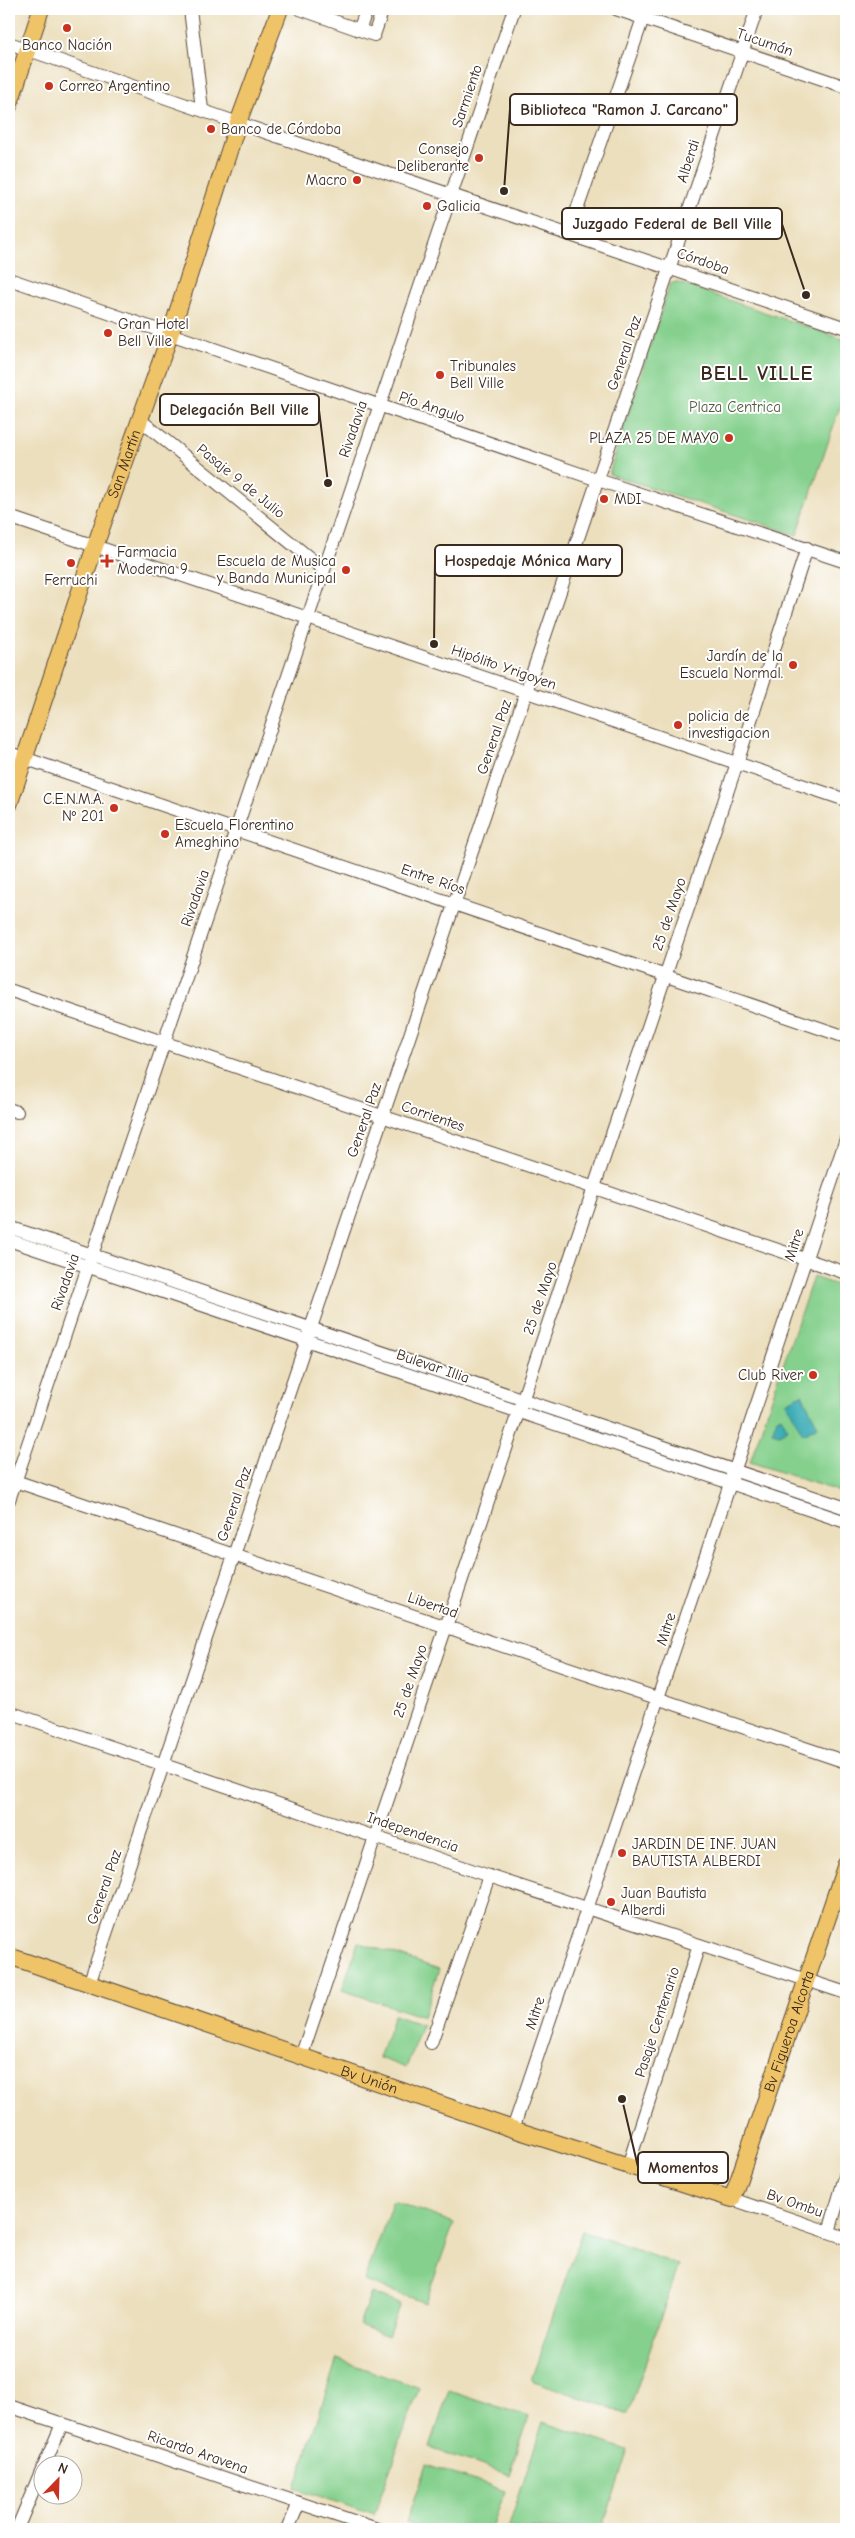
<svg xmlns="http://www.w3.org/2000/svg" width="855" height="2538" font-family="'Comic Neue',sans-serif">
  <rect width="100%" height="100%" fill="#fff"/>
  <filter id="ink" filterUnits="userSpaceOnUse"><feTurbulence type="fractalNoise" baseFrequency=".02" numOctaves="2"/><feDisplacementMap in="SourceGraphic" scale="10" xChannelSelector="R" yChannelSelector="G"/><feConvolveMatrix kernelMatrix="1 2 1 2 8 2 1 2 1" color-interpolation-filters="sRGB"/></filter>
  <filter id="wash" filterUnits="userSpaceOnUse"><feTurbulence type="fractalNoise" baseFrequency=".0096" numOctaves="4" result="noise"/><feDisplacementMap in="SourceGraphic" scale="20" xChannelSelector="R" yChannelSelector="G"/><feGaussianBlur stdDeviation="1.12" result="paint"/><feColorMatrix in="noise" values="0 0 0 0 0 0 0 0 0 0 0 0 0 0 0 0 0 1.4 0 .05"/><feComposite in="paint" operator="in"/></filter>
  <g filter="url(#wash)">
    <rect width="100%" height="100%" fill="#ecdfbd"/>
    <g fill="#85d08d" stroke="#607d56">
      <path d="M676 282 846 340V389L797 535 609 474 670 284Z"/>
      <path d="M813 1277 846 1288V1494L750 1462Z"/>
      <path d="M358 1942 439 1969 423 2017 342 1990Z"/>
      <path d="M394 2015 422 2025 406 2068 379 2058Z"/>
      <path d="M393 2201 454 2223 425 2303 364 2281Z"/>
      <path d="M582 2231 679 2265 628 2414 531 2380Z"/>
      <path d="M371 2293 400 2304 388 2336 359 2325Z"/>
      <path d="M337 2359 419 2388 374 2515 295 2488Z"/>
      <path d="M449 2390 529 2417 510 2475 430 2448Z"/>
      <path d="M543 2422 628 2450 602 2529H508Z"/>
      <path d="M426 2465 505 2491 492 2529H427L406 2522Z"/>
    </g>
    <g fill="#39aab4" stroke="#3a6a69">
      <path d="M802 1394 818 1426 803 1434 786 1402Z"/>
      <path d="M781 1416 788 1429 779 1434 772 1432 777 1418Z"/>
    </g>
  </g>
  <g filter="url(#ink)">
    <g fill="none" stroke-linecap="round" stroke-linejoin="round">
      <defs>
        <g id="minor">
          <path d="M190 9 202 109"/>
          <path d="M300 9 374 35 383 9"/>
          <path d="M616 9 846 87"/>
          <path d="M359 30 367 9"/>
          <path d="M9 43 238 123 846 328"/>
          <path d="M569 233 643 18"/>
          <path d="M9 279 598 480 846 562"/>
          <path d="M139 419 323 569"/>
          <path d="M9 517 846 800"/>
          <path d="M9 753 846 1037"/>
          <path d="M9 990 846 1273"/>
          <path d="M9 1109 17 1112"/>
          <path d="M9 1227 846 1508"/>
          <path d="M9 1240 846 1522"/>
          <path d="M9 1479 846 1762"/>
          <path d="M9 1500 514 9"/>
          <path d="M9 1712 489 1876 846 1993"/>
          <path d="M89 1984 757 9"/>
          <path d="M431 2043 489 1876"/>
          <path d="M301 2057 737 763 807 548"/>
          <path d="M513 2129 846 1139"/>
          <path d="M628 2166 699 1945"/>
          <path d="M732 2199 846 2238"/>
          <path d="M829 2232 846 2173"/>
          <path d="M9 2406 377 2529"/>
          <path d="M44 2466 62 2424"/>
          <path d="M17 2529 42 2469"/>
          <path d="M288 2529 299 2503"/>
        </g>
        <g id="major">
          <path d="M9 106 41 9"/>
          <path id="s1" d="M9 805 95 546 170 335 238 123 280 9"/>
          <path id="s2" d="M9 1956 513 2129 732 2199 846 1864"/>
        </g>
      </defs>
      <use href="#minor" stroke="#564536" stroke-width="14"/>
      <use href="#major" stroke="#564536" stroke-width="18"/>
      <use href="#minor" stroke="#fff" stroke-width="12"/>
      <use href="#major" stroke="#efc469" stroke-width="16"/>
    </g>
  </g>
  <g fill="#c8321e" stroke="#fff" stroke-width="2">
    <circle cx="67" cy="28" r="5"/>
    <circle cx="49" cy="86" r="5"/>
    <circle cx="211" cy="129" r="5"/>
    <circle cx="479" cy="158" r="5"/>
    <circle cx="357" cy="180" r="5"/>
    <circle cx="427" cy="206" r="5"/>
    <circle cx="108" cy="333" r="5"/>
    <circle cx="440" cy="375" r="5"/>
    <circle cx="729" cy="438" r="5"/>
    <circle cx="604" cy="499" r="5"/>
    <path d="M104.5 553.5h5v5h5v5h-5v5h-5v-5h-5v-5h5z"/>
    <circle cx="71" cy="563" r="5"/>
    <circle cx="346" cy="570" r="5"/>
    <circle cx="793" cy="665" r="5"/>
    <circle cx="678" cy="725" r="5"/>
    <circle cx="114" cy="808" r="5"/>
    <circle cx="165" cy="834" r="5"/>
    <circle cx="813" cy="1375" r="5"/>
    <circle cx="622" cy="1853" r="5"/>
    <circle cx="611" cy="1902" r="5"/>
  </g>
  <g text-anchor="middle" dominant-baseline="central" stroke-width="4" stroke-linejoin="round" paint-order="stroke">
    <g font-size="15" fill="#3b2a1e" stroke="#fff">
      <text transform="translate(765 42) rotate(19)">Tucumán</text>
      <text transform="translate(467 96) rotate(-71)">Sarmiento</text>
      <text transform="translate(688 161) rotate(-72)">Alberdi</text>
      <text transform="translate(703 261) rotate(19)">Córdoba</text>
      <text transform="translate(624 353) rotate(-71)">General Paz</text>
      <text transform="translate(432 407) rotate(19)">Pío Angulo</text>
      <text transform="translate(353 429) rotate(-71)">Rivadavia</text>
      <text stroke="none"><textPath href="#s1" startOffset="360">San Martín</textPath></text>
      <text transform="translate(241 481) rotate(39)">Pasaje 9 de Julio</text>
      <text transform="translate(504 667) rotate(19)">Hipólito Yrigoyen</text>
      <text transform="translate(494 737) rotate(-71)">General Paz</text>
      <text transform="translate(433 879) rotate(19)">Entre Ríos</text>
      <text transform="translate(195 898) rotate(-71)">Rivadavia</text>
      <text transform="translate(669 914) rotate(-71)">25 de Mayo</text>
      <text transform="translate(433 1116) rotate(19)">Corrientes</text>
      <text transform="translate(364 1120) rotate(-71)">General Paz</text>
      <text transform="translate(794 1245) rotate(-72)">Mitre</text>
      <text transform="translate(65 1282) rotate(-71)">Rivadavia</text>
      <text transform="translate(540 1298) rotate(-71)">25 de Mayo</text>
      <text transform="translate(433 1366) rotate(19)">Bulevar Illia</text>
      <text transform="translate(234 1504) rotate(-71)">General Paz</text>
      <text transform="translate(433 1605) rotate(19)">Libertad</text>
      <text transform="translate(666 1629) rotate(-72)">Mitre</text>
      <text transform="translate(410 1681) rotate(-71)">25 de Mayo</text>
      <text transform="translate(413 1832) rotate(19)">Independencia</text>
      <text transform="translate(104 1887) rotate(-71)">General Paz</text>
      <text transform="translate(535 2013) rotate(-72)">Mitre</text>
      <text transform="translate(657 2022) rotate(-72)">Pasaje Centenario</text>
      <text stroke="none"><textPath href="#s2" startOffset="940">Bv Figueroa Alcorta</textPath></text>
      <text stroke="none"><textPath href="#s2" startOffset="381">Bv Unión</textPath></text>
      <text transform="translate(795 2203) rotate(19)">Bv Ombu</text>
      <text transform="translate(198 2452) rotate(19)">Ricardo Aravena</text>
    </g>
    <g font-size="15" fill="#3b2a1e" stroke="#fff" text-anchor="start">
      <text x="67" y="45" text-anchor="middle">Banco Nación</text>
      <text x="59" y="86">Correo Argentino</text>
      <text x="221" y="129">Banco de Córdoba</text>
      <text x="469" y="149" text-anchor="end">Consejo<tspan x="469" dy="17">Deliberante</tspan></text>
      <text x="347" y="180" text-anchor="end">Macro</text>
      <text x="437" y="206">Galicia</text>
      <text x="118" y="324">Gran Hotel<tspan x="118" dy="17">Bell Ville</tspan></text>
      <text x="450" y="366">Tribunales<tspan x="450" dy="17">Bell Ville</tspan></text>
      <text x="719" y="438" text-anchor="end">PLAZA 25 DE MAYO</text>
      <text x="614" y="499">MDI</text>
      <text x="117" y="552">Farmacia<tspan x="117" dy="17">Moderna 9</tspan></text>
      <text x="336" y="561" text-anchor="end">Escuela de Musica<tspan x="336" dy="17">y Banda Municipal</tspan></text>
      <text x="71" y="580" text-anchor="middle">Ferruchi</text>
      <text x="783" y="656" text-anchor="end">Jardín de la<tspan x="783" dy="17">Escuela Normal.</tspan></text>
      <text x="688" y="716">policia de<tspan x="688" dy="17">investigacion</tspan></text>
      <text x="104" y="799" text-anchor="end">C.E.N.M.A.<tspan x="104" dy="17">Nº 201</tspan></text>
      <text x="175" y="825">Escuela Florentino<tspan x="175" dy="17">Ameghino</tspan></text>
      <text x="803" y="1375" text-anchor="end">Club River</text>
      <text x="632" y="1844">JARDIN DE INF. JUAN<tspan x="632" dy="17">BAUTISTA ALBERDI</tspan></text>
      <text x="621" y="1893">Juan Bautista<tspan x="621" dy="17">Alberdi</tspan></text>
    </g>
    <g font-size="15" fill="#515c3f" stroke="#fff">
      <text x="735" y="407">Plaza Centrica</text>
    </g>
    <g font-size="20" font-weight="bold" letter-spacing="1" fill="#3b2a1e" stroke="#fff">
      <text x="757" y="373">BELL VILLE</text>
    </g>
  </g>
  <path fill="none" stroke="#3b2a1e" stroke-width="2" d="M504 191L510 109M806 295L782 224M328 483L319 410M434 644L435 561M622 2099L638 2167"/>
  <g fill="#3b2a1e" stroke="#fff" stroke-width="2">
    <circle cx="504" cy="191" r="5"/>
    <circle cx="806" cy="295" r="5"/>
    <circle cx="328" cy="483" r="5"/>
    <circle cx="434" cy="644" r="5"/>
    <circle cx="622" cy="2099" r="5"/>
  </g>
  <g fill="#fff" stroke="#3b2a1e" stroke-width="2">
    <rect x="510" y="94" width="227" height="31" rx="5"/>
    <rect x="562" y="208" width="220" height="31" rx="5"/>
    <rect x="160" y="394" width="159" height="31" rx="5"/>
    <rect x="435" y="545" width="187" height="31" rx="5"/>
    <rect x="638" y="2152" width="90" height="31" rx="5"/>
  </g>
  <g font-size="16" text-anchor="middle" font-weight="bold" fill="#3b2a1e">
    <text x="624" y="115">Biblioteca "Ramon J. Carcano"</text>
    <text x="672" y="229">Juzgado Federal de Bell Ville</text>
    <text x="239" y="415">Delegación Bell Ville</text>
    <text x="528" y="566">Hospedaje Mónica Mary</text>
    <text x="683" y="2173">Momentos</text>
  </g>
  <rect width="855" height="2538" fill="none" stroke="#fff" stroke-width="30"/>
  <g transform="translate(58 2480) rotate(23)"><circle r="24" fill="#ffffff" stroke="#b1aaa5"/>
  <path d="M0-4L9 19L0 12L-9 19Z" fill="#c8321e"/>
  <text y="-8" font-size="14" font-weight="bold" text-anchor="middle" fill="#3b2a1e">N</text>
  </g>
</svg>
